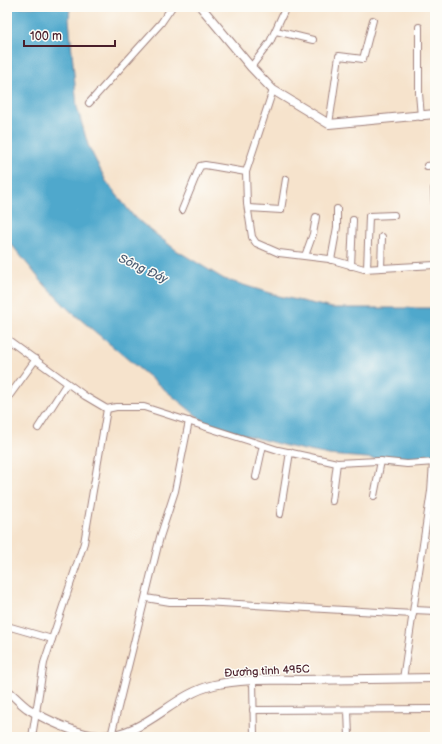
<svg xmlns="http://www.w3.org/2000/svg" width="442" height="744" font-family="'Balsamiq Sans',sans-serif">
  <rect width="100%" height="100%" fill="#fdfcf7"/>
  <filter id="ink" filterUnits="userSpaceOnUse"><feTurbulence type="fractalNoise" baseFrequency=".025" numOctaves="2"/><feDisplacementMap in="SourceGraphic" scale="8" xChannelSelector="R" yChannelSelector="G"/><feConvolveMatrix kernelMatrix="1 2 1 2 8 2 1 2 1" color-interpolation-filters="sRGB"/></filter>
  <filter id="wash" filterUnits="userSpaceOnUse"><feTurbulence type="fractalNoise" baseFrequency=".012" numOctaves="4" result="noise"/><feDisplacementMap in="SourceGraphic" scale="16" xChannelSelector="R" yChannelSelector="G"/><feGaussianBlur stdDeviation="0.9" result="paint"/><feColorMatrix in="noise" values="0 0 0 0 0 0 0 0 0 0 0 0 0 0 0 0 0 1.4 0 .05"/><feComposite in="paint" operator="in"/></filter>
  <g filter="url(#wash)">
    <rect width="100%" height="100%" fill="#f6e3cc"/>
    <path fill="#4fa8cc" stroke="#4c647c" d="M7 7H70L69 19 77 107 88 145 106 181 134 217 176 250 224 279 279 296 332 308H435V457L404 461 329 455 290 447 208 425 137 367 68 309 42 282 7 239Z"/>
  </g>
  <g filter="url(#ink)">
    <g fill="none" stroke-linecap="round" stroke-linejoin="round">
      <defs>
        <g id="minor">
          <path d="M419 27V93L421 117"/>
          <path d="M276 31 313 40"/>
          <path d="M251 67 270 42 286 7"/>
          <path d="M273 90 246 172 247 204 252 237 256 243 279 253 329 259 364 269 435 265"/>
          <path d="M89 103 161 23 172 7"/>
          <path d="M329 124 339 56 363 59 373 20"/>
          <path d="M427 166 435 165"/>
          <path d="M434 189 435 206"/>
          <path d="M248 208 281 210 286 179"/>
          <path d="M182 210 200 166 205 165 246 172"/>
          <path d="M305 256 313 234 316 217"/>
          <path d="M331 260 337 227V209"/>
          <path d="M351 266 353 220"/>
          <path d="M381 268 382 237"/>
          <path d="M367 269 369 216 394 215"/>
          <path d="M7 339 85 396 107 409 116 407H144L278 450 337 463 378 461 407 464 435 462"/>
          <path d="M7 399 36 359"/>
          <path d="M38 428 67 383"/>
          <path d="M256 477 263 445"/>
          <path d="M374 496 381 461"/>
          <path d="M332 501 337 463"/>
          <path d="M280 514 290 452"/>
          <path d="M146 598 170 602H203L413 614"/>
          <path d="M414 610 435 611"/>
          <path d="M7 626 52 639"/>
          <path d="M403 679 431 491 433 463"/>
          <path d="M253 680 254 737"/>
          <path d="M253 710 435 709"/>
          <path d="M348 710 349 737"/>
          <path d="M111 736 160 537 175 491 189 421"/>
          <path d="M32 737 44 663 84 543 107 409"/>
        </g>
        <g id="major">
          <path d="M201 7 251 67 273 90 329 124 435 114"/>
          <path d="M7 690C14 696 20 703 27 708 44 719 80 736 100 736 145 737 171 695 214 685 243 678 273 680 302 680 346 679 391 679 435 678"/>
        </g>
      </defs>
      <use href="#minor" stroke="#a0817c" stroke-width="8"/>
      <use href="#major" stroke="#a0817c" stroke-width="10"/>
      <use href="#minor" stroke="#fff" stroke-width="6"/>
      <use href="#major" stroke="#fff" stroke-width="8"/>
    </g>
  </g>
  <g text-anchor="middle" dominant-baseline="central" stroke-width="3" stroke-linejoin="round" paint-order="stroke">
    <g font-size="11" fill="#4a1f2b" stroke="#fdfcf7">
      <text transform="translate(267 671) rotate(-3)">Đường tỉnh 495C</text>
    </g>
    <g font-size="12" font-style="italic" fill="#4c5d73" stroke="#fdfcf7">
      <text transform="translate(143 269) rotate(25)">Sông Đáy</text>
    </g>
  </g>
  <rect width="442" height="744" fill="none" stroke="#fdfcf7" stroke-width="24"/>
  <path d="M24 40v6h91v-6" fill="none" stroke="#4a1f2b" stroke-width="2"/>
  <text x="30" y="40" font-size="12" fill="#4a1f2b" stroke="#fdfcf7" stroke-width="3" paint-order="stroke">100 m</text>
</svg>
